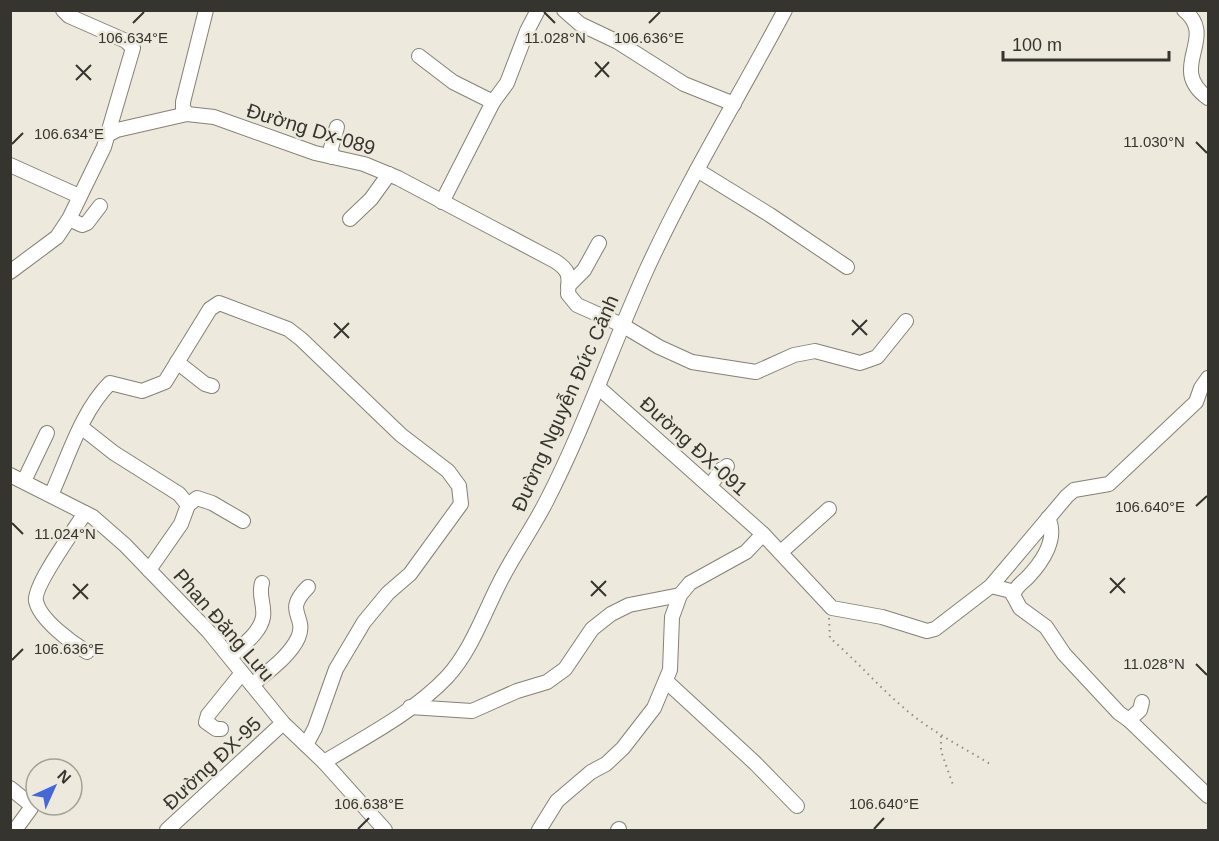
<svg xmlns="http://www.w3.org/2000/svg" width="1219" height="841" font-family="Arial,sans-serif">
  <rect width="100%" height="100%" fill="#ede9dc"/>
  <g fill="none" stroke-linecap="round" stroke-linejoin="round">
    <defs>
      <g id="minor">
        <path d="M564 10 580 24 618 42 684 84 734 104"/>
        <path d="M1184 10C1219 38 1166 68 1208 98"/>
        <path d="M419 56 453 82 493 102"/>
        <path d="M187 114 183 108V102L206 10"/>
        <path d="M107 135 117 130 187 114 214 117 315 153 364 164 398 178 555 261C571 271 569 277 568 294L577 305 622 325 659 347 692 362 756 372 794 355 815 351 860 363 877 357 906 321"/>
        <path d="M332 157 331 148 337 127"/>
        <path d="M10 165 79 196"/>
        <path d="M697 170 770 215 847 267"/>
        <path d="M442 202 493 102 507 83 527 31 538 10"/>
        <path d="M69 219 82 225 87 223 100 206"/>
        <path d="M350 219 371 199 389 174"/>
        <path d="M10 272 57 237 69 219 104 147 133 48 126 41 69 16 63 10"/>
        <path d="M568 286 584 270 599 243"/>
        <path d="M177 362 205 384 212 386"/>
        <path d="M598 387 763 534 832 608 882 617 927 631 935 629 991 586 1067 496 1074 490 1109 484 1196 402 1201 388 1208 378"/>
        <path d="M81 427 114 453 179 494 188 505"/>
        <path d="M10 475 93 517 125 545 209 632 283 723 324 762 385 830"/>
        <path d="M24 481 47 433"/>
        <path d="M710 486 722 469 727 466"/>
        <path d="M51 495C68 458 81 412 110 383L142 391 165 382 210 309 219 303 288 329 301 339 401 435 448 471 459 486 461 504 410 574 388 593 364 622 336 669 315 728 306 745"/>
        <path d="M85 513C75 529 33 586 36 601 40 620 72 643 87 652"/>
        <path d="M781 552 829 509"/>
        <path d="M149 570 181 524 188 505 197 498 212 503 243 521"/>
        <path d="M991 586 1011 591 1020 608 1046 627 1064 654 1119 713 1129 720 1208 796"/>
        <path d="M1013 595C1016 586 1022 583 1028 577 1043 561 1058 538 1048 518"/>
        <path d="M230 657C241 646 260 634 263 617 265 605 258 595 262 583"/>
        <path d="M666 681 756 764 797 806"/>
        <path d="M252 685C268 671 289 657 298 638 308 615 282 613 308 587"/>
        <path d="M410 707 472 711 517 691 547 682 565 669 592 629 611 614 629 605 680 595"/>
        <path d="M1129 720 1140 710 1142 702"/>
        <path d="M221 729H216L206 722 208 715 242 673"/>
        <path d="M324 762C365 737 414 712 447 677 471 651 484 613 500 582 514 554 533 528 547 500 585 426 612 346 646 271 687 181 739 97 785 10"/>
        <path d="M10 788 30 804 31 808 15 830"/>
        <path d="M167 830 283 723"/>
        <path d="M539 830 557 801 591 772 606 764 623 748 654 708 670 670 672 617 680 595 690 583 746 552 763 534"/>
        <path d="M618 830 619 829"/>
      </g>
    </defs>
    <use href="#minor" stroke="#848175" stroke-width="16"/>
    <g stroke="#908d84" stroke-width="2" stroke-dasharray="1.5 4.5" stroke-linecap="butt">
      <path d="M829 618 830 638C856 660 878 686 904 708 930 731 961 746 990 764"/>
      <path d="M941 736V751L953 785"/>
    </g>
    <use href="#minor" stroke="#fff" stroke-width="14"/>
  </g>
  <path fill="none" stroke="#36342f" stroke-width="2" d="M544 12 555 23M133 23 144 12M649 23 660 12M595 62 609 77M76 65 91 80M595 77 609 62M76 80 91 65M1196 142 1207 153M12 144 23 133M852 320 867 335M334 323 349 338M852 335 867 320M334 338 349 323M1196 506 1207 496M12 523 23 534M1110 578 1125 593M591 581 606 596M73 584 88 599M1110 593 1125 578M591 596 606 581M73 599 88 584M12 660 23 649M1196 664 1207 675M358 829 369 818M874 829 884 818"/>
  <g text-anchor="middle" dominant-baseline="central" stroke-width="5" stroke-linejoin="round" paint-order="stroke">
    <g font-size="20" fill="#36342f" stroke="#ede9dc">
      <text transform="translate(311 129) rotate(17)">Đường Dx-089</text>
      <text transform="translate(565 403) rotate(-66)">Đường Nguyễn Đức Cảnh</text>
      <text transform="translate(694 446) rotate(42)">Đường ĐX-091</text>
      <text transform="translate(224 625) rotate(49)">Phan Đăng Lưu</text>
      <text transform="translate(212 763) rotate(-43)">Đường ĐX-95</text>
    </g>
  </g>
  <g font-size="15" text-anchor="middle" fill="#36342f" stroke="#ede9dc" stroke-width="5" stroke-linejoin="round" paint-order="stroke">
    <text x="133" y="43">106.634°E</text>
    <text x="555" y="43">11.028°N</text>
    <text x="649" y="43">106.636°E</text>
    <text x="69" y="139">106.634°E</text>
    <text x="1154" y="147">11.030°N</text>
    <text x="1150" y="512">106.640°E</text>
    <text x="65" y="539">11.024°N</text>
    <text x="69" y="654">106.636°E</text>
    <text x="1154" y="669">11.028°N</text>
    <text x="884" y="809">106.640°E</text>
    <text x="369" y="809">106.638°E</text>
  </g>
  <rect width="1219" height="841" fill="none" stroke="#36342f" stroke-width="24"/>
  <g transform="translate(54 787) rotate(45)"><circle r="28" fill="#ede9dc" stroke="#a4a197" stroke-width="1.5"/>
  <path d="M0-4.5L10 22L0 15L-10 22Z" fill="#4667da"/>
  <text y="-9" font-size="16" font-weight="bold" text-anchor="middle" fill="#36342f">N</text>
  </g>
  <path d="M1003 51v9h166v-9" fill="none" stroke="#36342f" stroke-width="3"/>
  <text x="1012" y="51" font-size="18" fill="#36342f" stroke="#ede9dc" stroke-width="4.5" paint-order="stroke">100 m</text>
</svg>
